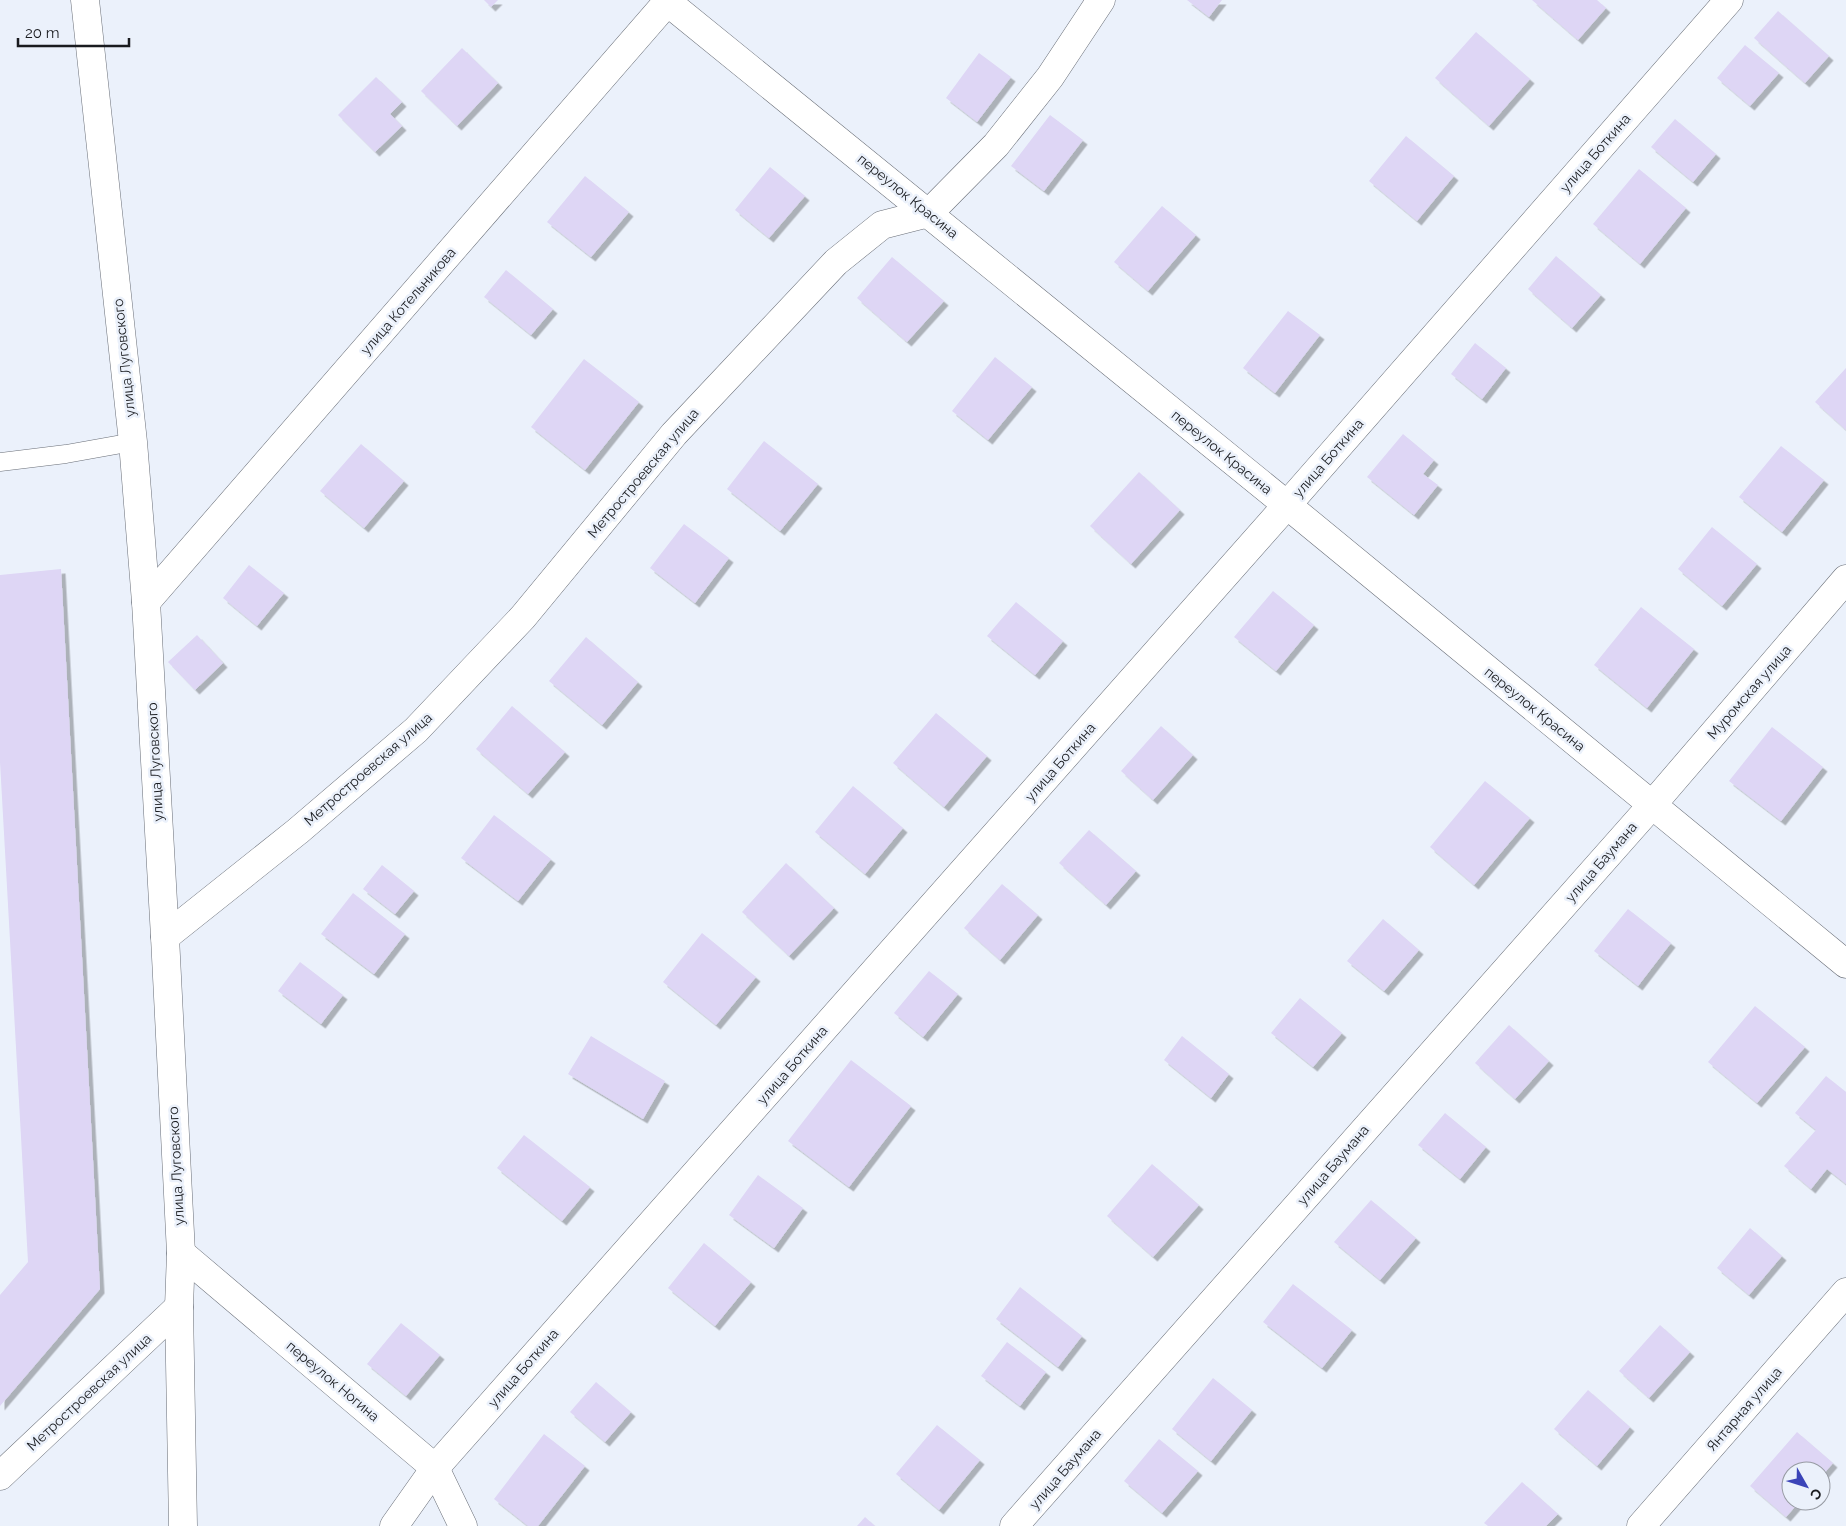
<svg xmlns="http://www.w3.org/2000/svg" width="1846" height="1526" font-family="Raleway,sans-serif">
  <defs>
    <filter id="shadow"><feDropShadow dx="4.5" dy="4.5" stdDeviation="0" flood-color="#0004"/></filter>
  </defs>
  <rect width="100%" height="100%" fill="#ebf1fb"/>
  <g fill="#ded6f5" filter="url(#shadow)">
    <path d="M484 0H498L491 7Z"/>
    <path d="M1187 0H1222L1209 17Z"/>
    <path d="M1532 0H1597L1606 8 1578 40Z"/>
    <path d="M1778 11 1829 56 1805 83 1754 38Z"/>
    <path d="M1476 32 1530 79 1489 126 1435 78Z"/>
    <path d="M1745 45 1779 73 1750 106 1717 78Z"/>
    <path d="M462 48 498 83 457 126 421 91Z"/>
    <path d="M979 53 1011 77 977 122 946 98Z"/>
    <path d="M376 77 402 102 390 114 402 126 375 152 338 115Z"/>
    <path d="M1050 115 1083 140 1044 191 1011 166Z"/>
    <path d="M1675 119 1716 154 1693 182 1651 147Z"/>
    <path d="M1406 136 1454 176 1417 221 1369 181Z"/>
    <path d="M770 167 805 196 769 238 735 210Z"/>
    <path d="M1639 169 1686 208 1640 264 1593 224Z"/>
    <path d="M585 176 629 212 591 257 547 222Z"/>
    <path d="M1162 206 1196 235 1148 291 1114 262Z"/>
    <path d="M1556 256 1601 295 1572 328 1528 289Z"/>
    <path d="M892 257 944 301 907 342 857 298Z"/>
    <path d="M506 270 553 309 531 335 484 297Z"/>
    <path d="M1288 311 1320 335 1275 393 1243 368Z"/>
    <path d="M1475 343 1506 368 1482 399 1451 374Z"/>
    <path d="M995 357 1032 387 988 440 952 411Z"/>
    <path d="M584 359 639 402 585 470 531 427Z"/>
    <path d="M1846 368V430L1815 402Z"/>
    <path d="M1403 434 1434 460 1423 474 1438 485 1414 515 1367 477Z"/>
    <path d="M764 441 818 484 780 531 727 489Z"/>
    <path d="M361 444 404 481 364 528 320 491Z"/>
    <path d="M1781 446 1824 480 1782 532 1739 497Z"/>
    <path d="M1139 472 1180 510 1131 564 1090 526Z"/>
    <path d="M684 524 729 558 695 603 650 568Z"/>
    <path d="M1712 527 1757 564 1722 606 1678 569Z"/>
    <path d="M249 565 284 593 257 626 223 598Z"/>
    <path d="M61 569 100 1289 0 1406V1295L28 1262 0 762V575Z"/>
    <path d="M1273 591 1314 625 1276 671 1234 637Z"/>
    <path d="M1016 602 1063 641 1035 675 987 636Z"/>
    <path d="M1641 607 1694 649 1647 708 1594 665Z"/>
    <path d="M197 635 223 663 195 690 168 662Z"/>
    <path d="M586 637 638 682 602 725 549 681Z"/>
    <path d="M512 706 565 752 528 794 476 749Z"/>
    <path d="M936 713 987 756 944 807 893 763Z"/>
    <path d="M1161 726 1193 755 1153 800 1121 771Z"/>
    <path d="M1772 727 1823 767 1781 821 1729 781Z"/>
    <path d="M1485 781 1530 818 1474 885 1430 847Z"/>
    <path d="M853 786 903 828 865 874 815 832Z"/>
    <path d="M494 815 551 859 518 901 461 858Z"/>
    <path d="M1089 830 1136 871 1106 905 1059 863Z"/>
    <path d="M786 863 834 908 789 956 742 912Z"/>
    <path d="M382 865 414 891 395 914 363 889Z"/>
    <path d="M1002 884 1038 915 1000 960 964 928Z"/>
    <path d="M353 893 405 934 374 974 321 934Z"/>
    <path d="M1628 909 1671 943 1638 986 1594 951Z"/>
    <path d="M1383 919 1419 950 1384 991 1347 961Z"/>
    <path d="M702 933 756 977 716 1025 663 982Z"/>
    <path d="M300 962 343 995 321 1024 278 991Z"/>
    <path d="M929 971 958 994 923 1037 894 1013Z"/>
    <path d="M1300 998 1342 1033 1313 1067 1271 1033Z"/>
    <path d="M1755 1006 1805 1047 1757 1103 1708 1062Z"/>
    <path d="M1509 1025 1549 1061 1515 1099 1475 1063Z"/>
    <path d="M591 1036 665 1081 643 1119 568 1074Z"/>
    <path d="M1182 1036 1229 1074 1211 1098 1164 1060Z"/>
    <path d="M851 1060 911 1106 849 1187 788 1141Z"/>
    <path d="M1826 1076 1846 1092V1184L1827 1169 1811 1189 1784 1166 1816 1130 1795 1113Z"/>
    <path d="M1445 1113 1486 1147 1460 1179 1418 1145Z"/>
    <path d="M524 1135 590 1187 562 1221 497 1168Z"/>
    <path d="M1152 1164 1199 1205 1153 1257 1107 1216Z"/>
    <path d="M758 1175 803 1208 774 1248 729 1215Z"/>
    <path d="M1371 1200 1416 1238 1380 1280 1334 1242Z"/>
    <path d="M1750 1228 1782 1256 1749 1295 1717 1268Z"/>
    <path d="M704 1243 751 1282 715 1326 668 1288Z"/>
    <path d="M1293 1284 1352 1330 1322 1368 1263 1322Z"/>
    <path d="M1020 1287 1082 1336 1058 1367 996 1319Z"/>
    <path d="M401 1323 440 1355 406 1396 367 1364Z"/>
    <path d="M1660 1325 1690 1352 1649 1398 1619 1371Z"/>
    <path d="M1007 1342 1046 1372 1020 1406 981 1376Z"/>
    <path d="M1213 1378 1252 1410 1211 1461 1172 1429Z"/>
    <path d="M596 1382 631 1412 605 1442 570 1412Z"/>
    <path d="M1588 1390 1630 1427 1597 1466 1554 1429Z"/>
    <path d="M937 1425 980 1460 939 1510 896 1474Z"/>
    <path d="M1797 1432 1833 1463 1821 1477V1471H1791V1501H1800L1786 1517 1750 1486Z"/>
    <path d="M544 1434 585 1466 538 1526H528L494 1499Z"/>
    <path d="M1159 1439 1198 1471 1162 1513 1124 1481Z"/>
    <path d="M1522 1482 1558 1514 1546 1526H1488L1484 1523Z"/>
    <path d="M865 1517 875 1526H857Z"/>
  </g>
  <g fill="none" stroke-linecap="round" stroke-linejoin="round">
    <defs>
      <path id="service" d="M0 462 66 454 133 442"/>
      <g id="minor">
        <path d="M85 0 133 442 146 602 165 937 181 1253 179 1307 183 1526"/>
        <path d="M665 0 1287 505 1846 964"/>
        <path d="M146 602 669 0"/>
        <path d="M165 937 298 831 416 730 523 617 674 434 836 262 882 225 929 213 996 145 1050 77 1101 0"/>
        <path d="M181 1253 435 1468 463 1526"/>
        <path d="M0 1476 179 1307"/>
        <path d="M394 1526 435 1468 1287 505 1729 0"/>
        <path d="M1014 1526 1652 805 1846 579"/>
        <path d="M1641 1526 1846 1292"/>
      </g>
    </defs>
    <use href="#service" stroke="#696e77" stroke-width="19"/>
    <use href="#minor" stroke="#696e77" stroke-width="29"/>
    <use href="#service" stroke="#fff" stroke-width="18"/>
    <use href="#minor" stroke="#fff" stroke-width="28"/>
  </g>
  <g text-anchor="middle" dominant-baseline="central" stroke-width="5" stroke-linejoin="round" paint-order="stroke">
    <g font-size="14" fill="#191b1f" stroke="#ebf1fb">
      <text transform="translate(1595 153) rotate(-49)">улица Боткина</text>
      <text transform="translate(908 196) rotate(39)">переулок Красина</text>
      <text transform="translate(408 301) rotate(-49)">улица Котельникова</text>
      <text transform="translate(124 358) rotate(-96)">улица Луговского</text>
      <text transform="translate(1222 452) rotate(39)">переулок Красина</text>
      <text transform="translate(1328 458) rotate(-49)">улица Боткина</text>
      <text transform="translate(643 473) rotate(-50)">Метростроевская улица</text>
      <text transform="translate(1749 692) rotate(-49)">Муромская улица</text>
      <text transform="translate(1535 709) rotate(39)">переулок Красина</text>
      <text transform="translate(155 762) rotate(-93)">улица Луговского</text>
      <text transform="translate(1060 762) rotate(-49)">улица Боткина</text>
      <text transform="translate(368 769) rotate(-41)">Метростроевская улица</text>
      <text transform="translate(1601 862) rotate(-49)">улица Баумана</text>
      <text transform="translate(792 1065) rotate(-49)">улица Боткина</text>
      <text transform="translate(1333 1165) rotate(-49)">улица Баумана</text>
      <text transform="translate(176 1166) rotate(-93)">улица Луговского</text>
      <text transform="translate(523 1368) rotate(-49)">улица Боткина</text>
      <text transform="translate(333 1381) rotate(40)">переулок Ногина</text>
      <text transform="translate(89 1392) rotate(-43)">Метростроевская улица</text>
      <text transform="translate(1744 1409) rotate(-49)">Янтарная улица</text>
      <text transform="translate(1065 1469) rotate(-49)">улица Баумана</text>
    </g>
  </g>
  <g transform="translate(1806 1486) rotate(129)"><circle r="24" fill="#ebf1fb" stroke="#979ba3"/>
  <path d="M0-4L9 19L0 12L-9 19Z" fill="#3b44b8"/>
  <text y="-8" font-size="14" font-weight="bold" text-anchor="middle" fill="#191b1f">С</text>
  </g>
  <path d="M18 38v8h111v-8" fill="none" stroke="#191b1f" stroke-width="2.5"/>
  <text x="25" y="38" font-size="15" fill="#191b1f" stroke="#ebf1fb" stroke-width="4" paint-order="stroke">20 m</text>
</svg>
